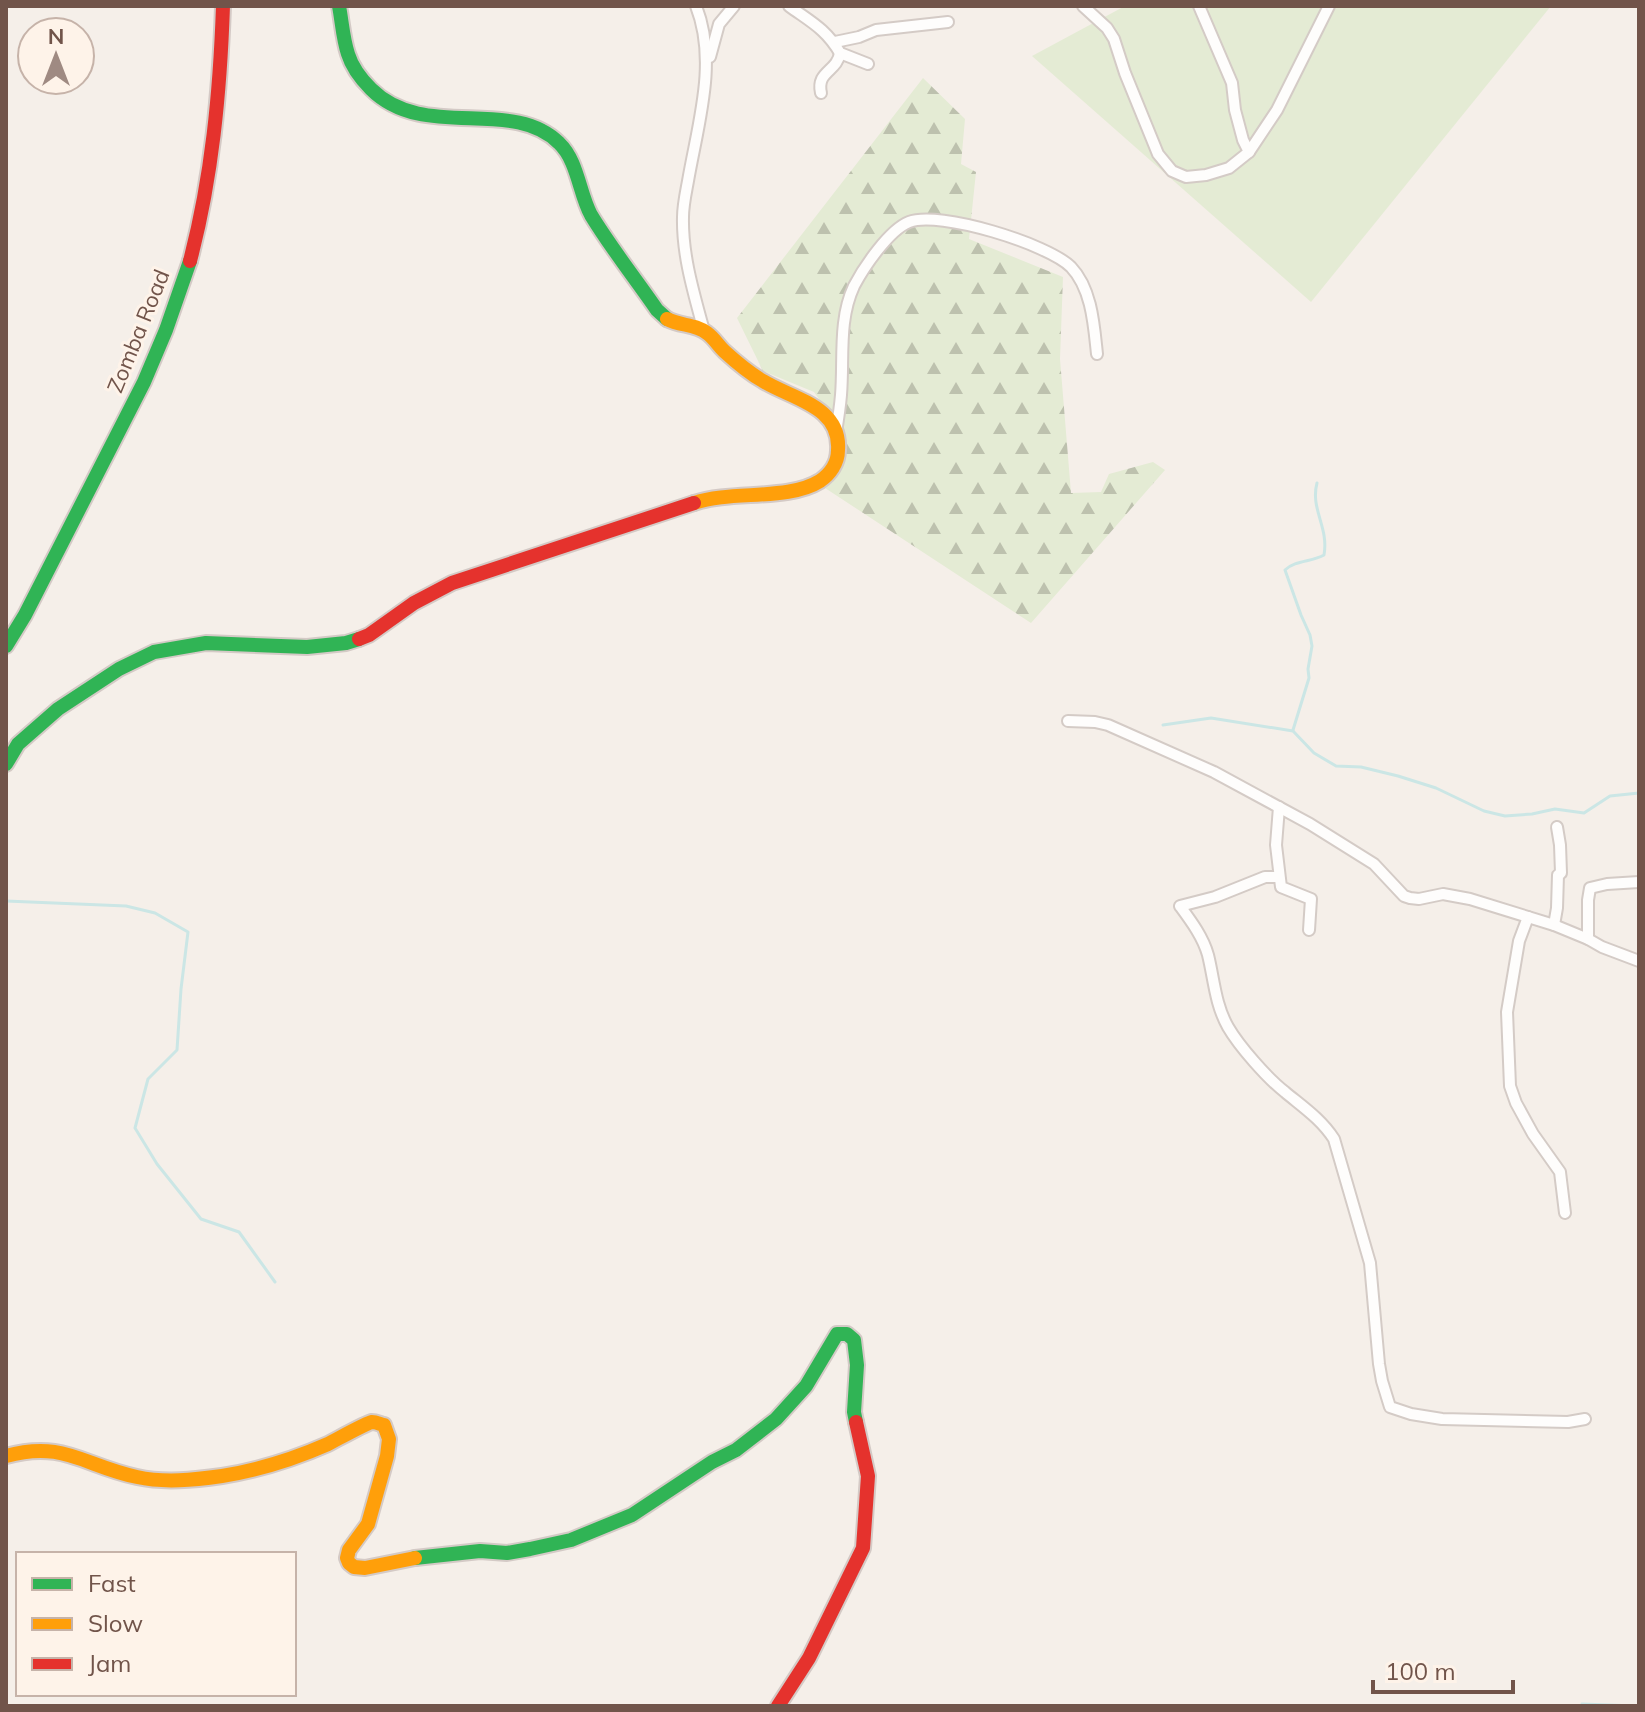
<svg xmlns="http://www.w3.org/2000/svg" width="1645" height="1712" font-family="Mulish,sans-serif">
  <defs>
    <pattern id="forest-firs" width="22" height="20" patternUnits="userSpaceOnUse" patternTransform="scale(2)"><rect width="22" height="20" fill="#e4ebd4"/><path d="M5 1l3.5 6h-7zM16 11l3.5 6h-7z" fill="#bdc1ae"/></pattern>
  </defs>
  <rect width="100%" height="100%" fill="#f5efe9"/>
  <path fill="#e4ebd4" d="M1125 6H1551L1311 302 1032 56Z"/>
  <path fill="url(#forest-firs)" d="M923 78 965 119 961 164 976 172 969 239 1063 277 1060 359 1071 493 1101 492 1109 474 1153 462 1165 470 1031 623 825 488 841 430 814 392 763 371 737 318Z"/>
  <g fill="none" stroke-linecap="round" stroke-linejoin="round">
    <g stroke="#cbe6e5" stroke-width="3">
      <path d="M1163 725 1211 718 1293 731 1314 753 1336 766 1361 767 1398 776 1436 788 1484 811 1505 816 1532 814 1555 809 1584 813 1610 796 1639 793"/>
      <path d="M1293 730 1309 678 1308 669 1312 646 1310 635 1301 615 1285 570C1295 560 1312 562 1324 555 1329 527 1310 509 1317 483"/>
      <path d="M6 901 126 906 155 913 188 932 181 989 177 1050 148 1079 135 1128 157 1164 201 1219 239 1232 275 1282"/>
      <path d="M1582 1704 1635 1706"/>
    </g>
    <defs>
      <g id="street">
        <path d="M696 6C718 62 698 123 688 181 686 192 683 205 683 217 682 255 694 294 704 331"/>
        <path d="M789 6C811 22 826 29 840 53L868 64"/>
        <path d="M1083 6 1107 28 1114 39 1125 73 1158 154 1172 171 1186 177 1206 175 1229 168 1249 152 1243 140 1235 110 1232 83 1199 6"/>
        <path d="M835 42 859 37 876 30 948 22"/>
        <path d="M710 57 719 24 734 6"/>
        <path d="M821 93C816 71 837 72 840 53"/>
        <path d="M1249 152 1277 110 1329 6"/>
        <path d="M836 432C838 420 840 407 841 395 844 359 838 320 854 286 864 267 889 230 909 222 939 210 1048 244 1071 267 1092 289 1094 326 1097 354"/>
        <path d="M1068 721 1095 722 1108 725 1214 772 1310 824 1374 864 1404 896 1410 898 1419 899 1443 894 1470 899 1554 925 1588 939 1602 947 1639 961"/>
        <path d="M1279 807 1276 845 1281 887 1311 899 1309 930"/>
        <path d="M1279 877H1265L1215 897 1180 906C1191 921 1203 937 1208 955 1214 979 1215 1004 1228 1027 1239 1046 1267 1078 1285 1092 1303 1107 1321 1119 1334 1139L1370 1263 1379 1364 1382 1381 1390 1407 1411 1414 1442 1419 1568 1422 1585 1419"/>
        <path d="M1528 917 1519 941 1507 1012 1510 1086 1516 1103 1533 1134 1560 1172 1565 1213"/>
        <path d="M1554 925 1557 908 1558 875 1561 873 1560 845 1557 827"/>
        <path d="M1588 939V900L1590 888 1607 884 1639 882"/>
      </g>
      <g id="fast">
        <path d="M339 6C342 22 343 39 348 54 352 67 362 80 371 89 424 142 512 96 559 143 578 161 579 193 591 215 611 248 635 278 657 310L667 319"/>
        <path d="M6 646 25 615 144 382 166 330 190 261"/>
        <path d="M6 764 18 744 58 709 119 669 154 652 206 643 307 647 346 643 359 639"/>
        <path d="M415 1558 480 1551 507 1553 530 1549 571 1540 632 1515 712 1462 736 1450 776 1419 806 1386 837 1334H847L854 1340 857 1365 854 1412 856 1422"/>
      </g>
      <g id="slow">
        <path d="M667 319C680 326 696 324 707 333 714 338 718 345 724 351 736 362 749 373 763 381 792 399 841 406 838 450 838 463 830 474 820 481 788 501 732 490 694 503"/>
        <path d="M6 1456C64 1440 84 1466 137 1477 164 1483 194 1480 222 1476 259 1470 294 1459 328 1444 336 1440 366 1423 372 1422 376 1422 380 1424 384 1425L389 1439 387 1456 368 1524 349 1550 347 1558 349 1563 354 1567 365 1568 415 1558"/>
      </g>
      <g id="jam">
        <path d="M190 261C212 177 220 93 223 6"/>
        <path d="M359 639 369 635 414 603 452 583 694 503"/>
        <path d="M778 1706 809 1658 863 1548 868 1476 856 1422"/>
      </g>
    </defs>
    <use href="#street" stroke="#d4cbc6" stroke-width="14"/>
    <use href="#fast" stroke="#d4cac6" stroke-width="18"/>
    <use href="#slow" stroke="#d4cac6" stroke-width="18"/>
    <use href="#jam" stroke="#d4cac6" stroke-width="18"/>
    <use href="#street" stroke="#fefdfc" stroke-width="10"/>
    <use href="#fast" stroke="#30b455" stroke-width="14"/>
    <use href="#slow" stroke="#ff9f0a" stroke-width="14"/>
    <use href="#jam" stroke="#e5322d" stroke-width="14"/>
  </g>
  <g text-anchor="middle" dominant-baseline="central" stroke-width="6" stroke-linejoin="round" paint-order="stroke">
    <g font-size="22" fill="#71544a" stroke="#fef3e9">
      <text transform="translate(138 331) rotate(-68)">Zomba Road</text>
    </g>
  </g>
  <rect width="1645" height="1712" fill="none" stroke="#71544a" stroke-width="16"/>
  <rect x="16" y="1552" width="280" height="144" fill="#fef3e9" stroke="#c6b3a9" stroke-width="2"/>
  <rect x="32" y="1578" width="40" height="12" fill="#30b455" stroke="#c6b3a9" stroke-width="2"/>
  <text x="88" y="1592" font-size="24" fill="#71544a">Fast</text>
  <rect x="32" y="1618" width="40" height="12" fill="#ff9f0a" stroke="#c6b3a9" stroke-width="2"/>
  <text x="88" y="1632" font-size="24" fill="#71544a">Slow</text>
  <rect x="32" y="1658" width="40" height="12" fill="#e5322d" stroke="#c6b3a9" stroke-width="2"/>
  <text x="88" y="1672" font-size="24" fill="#71544a">Jam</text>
  <g transform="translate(56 56)"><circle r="38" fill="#fef3e9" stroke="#c6b3a9" stroke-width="2"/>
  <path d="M0-6L14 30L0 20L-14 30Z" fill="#9f8a82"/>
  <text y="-12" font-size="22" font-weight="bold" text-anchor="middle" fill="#71544a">N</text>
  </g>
  <path d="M1373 1680v12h140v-12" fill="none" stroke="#71544a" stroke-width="4"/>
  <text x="1385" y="1680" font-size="24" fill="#71544a" stroke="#fef3e9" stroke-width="6" paint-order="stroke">100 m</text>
</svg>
